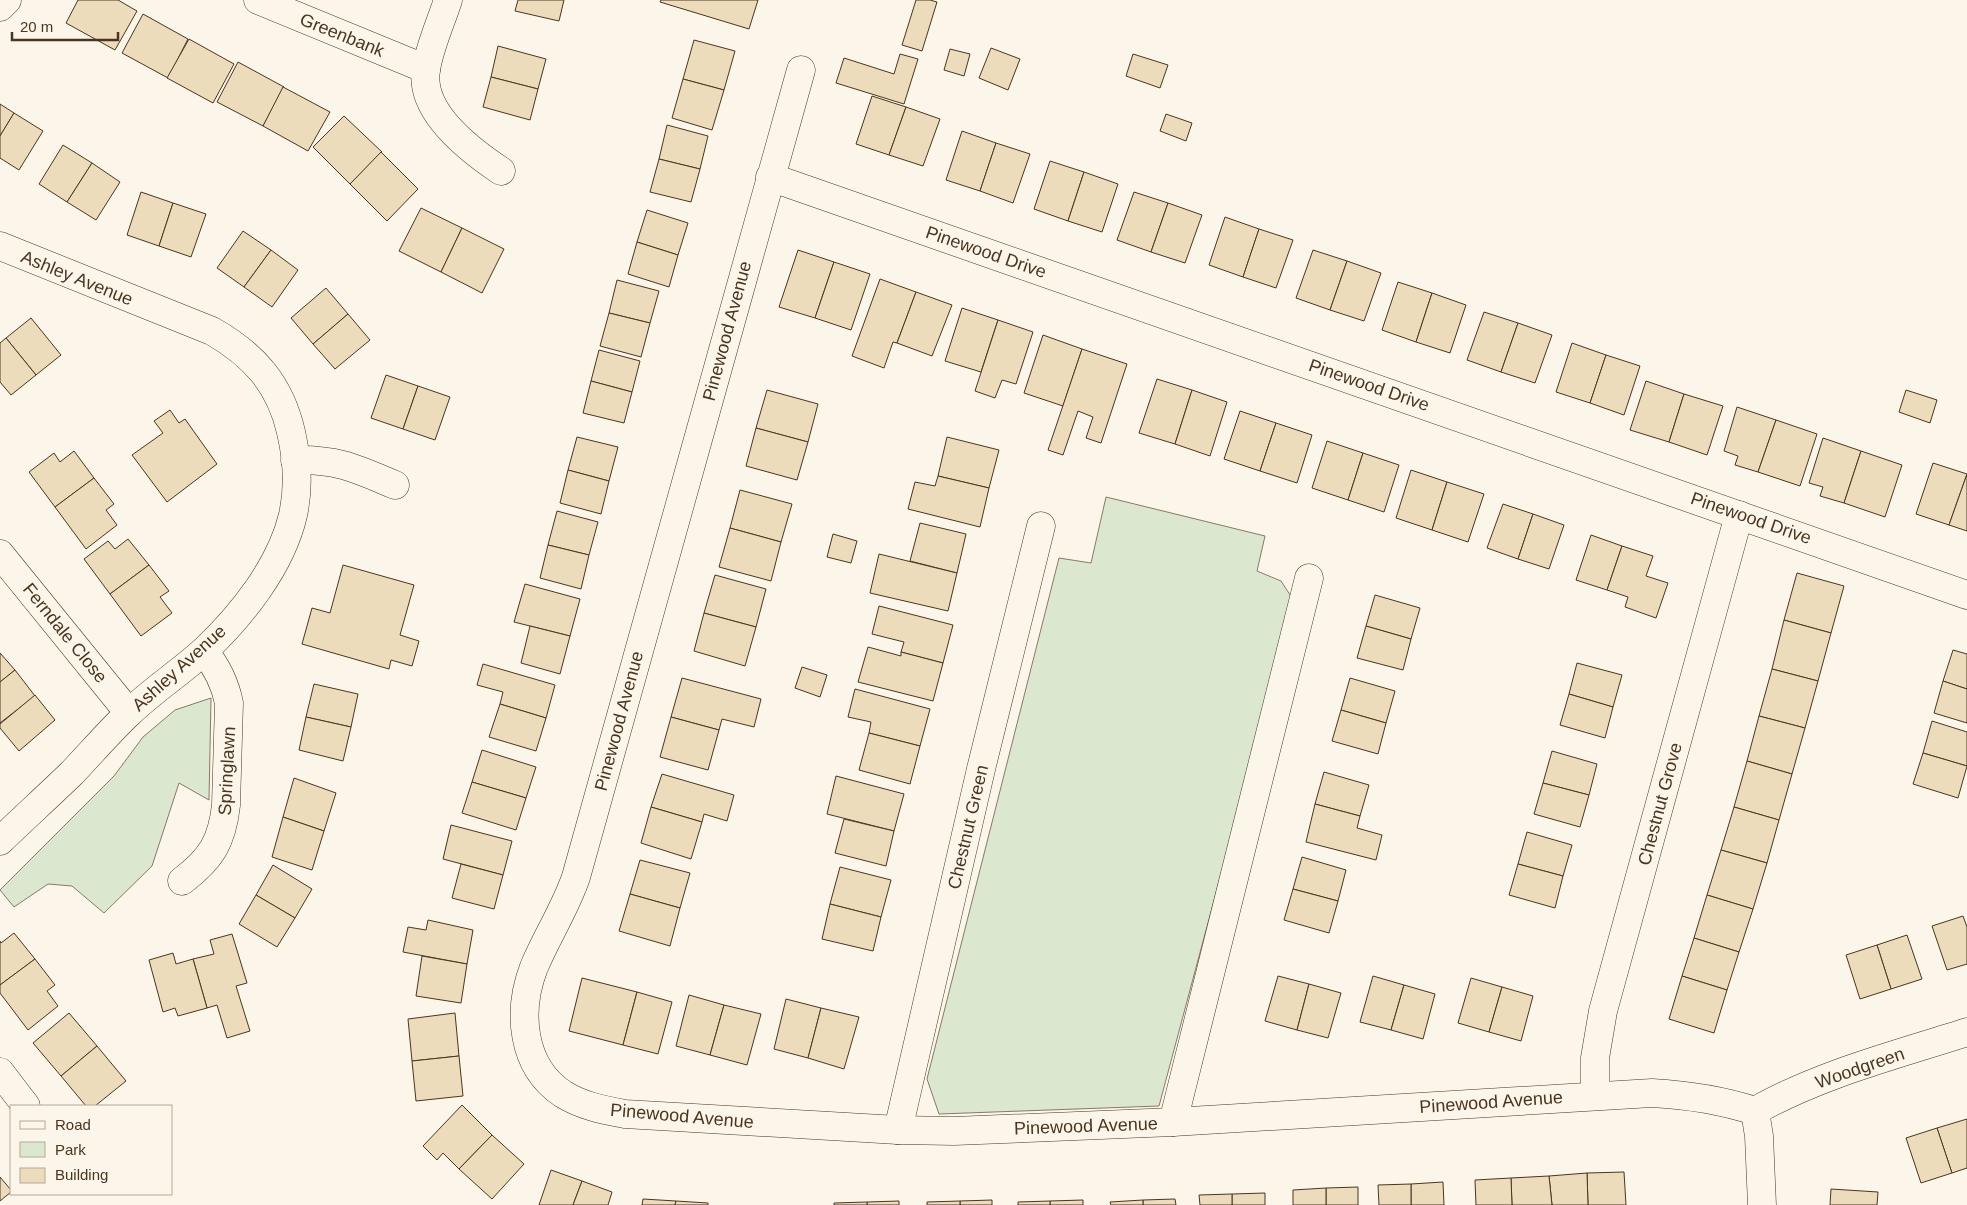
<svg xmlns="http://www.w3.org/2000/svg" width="1967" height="1205" font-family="Arial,sans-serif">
  <rect width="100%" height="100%" fill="#fbf6e9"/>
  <g fill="#dce7d0" stroke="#887966">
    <path d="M1106 497 1265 536 1257 571 1281 581 1294 601 1159 1106 939 1114 927 1079 1059 558 1091 563Z"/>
    <path d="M211 698 209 800 179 783 152 866 104 913 72 886 48 884 14 907 0 890 114 776 143 737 175 710Z"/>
  </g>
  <g fill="#ecdcbc" stroke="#4a3520">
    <path d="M78 0H118L137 11 115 50 66 23Z"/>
    <path d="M518 0H564L559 21 515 11Z"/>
    <path d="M661 0H758L749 29 660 2Z"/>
    <path d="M916 0H930L937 2 922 51 902 45Z"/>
    <path d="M143 14 188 39 168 78 122 53Z"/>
    <path d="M189 39 234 64 213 103 167 78Z"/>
    <path d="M694 40 735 51 724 90 683 79Z"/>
    <path d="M498 46 546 59 538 89 491 77Z"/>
    <path d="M991 48 1020 59 1008 90 979 78Z"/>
    <path d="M950 49 970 54 964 76 944 70Z"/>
    <path d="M900 54 918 59 904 104 836 83 844 58 894 74Z"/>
    <path d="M1133 54 1168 65 1160 88 1126 76Z"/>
    <path d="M238 62 284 87 263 126 217 102Z"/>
    <path d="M491 77 538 89 530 120 483 107Z"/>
    <path d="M683 79 724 90 712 130 672 118Z"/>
    <path d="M283 87 330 112 308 151 263 126Z"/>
    <path d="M872 96 906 107 889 155 856 144Z"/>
    <path d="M0 104 14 113 0 136Z"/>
    <path d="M906 107 940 119 923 166 889 155Z"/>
    <path d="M14 113 43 131 19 170 0 158V136Z"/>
    <path d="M1166 114 1192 123 1186 141 1160 131Z"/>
    <path d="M344 116 382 152 350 184 313 147Z"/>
    <path d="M667 125 708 136 700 169 659 159Z"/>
    <path d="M962 131 996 143 980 191 946 180Z"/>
    <path d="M996 143 1030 154 1013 203 980 191Z"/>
    <path d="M63 145 92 163 67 202 39 184Z"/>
    <path d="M381 152 418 189 387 221 350 184Z"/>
    <path d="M659 159 700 169 691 202 650 192Z"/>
    <path d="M1050 161 1084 172 1068 221 1034 209Z"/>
    <path d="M92 163 120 182 96 220 67 202Z"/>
    <path d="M1084 172 1118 184 1102 232 1068 221Z"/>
    <path d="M141 192 173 203 159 246 127 235Z"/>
    <path d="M1134 192 1168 203 1151 252 1117 240Z"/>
    <path d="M173 203 206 214 191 257 159 246Z"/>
    <path d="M1168 203 1202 215 1185 263 1151 252Z"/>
    <path d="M421 208 462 228 441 272 399 251Z"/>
    <path d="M647 210 688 223 678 255 637 242Z"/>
    <path d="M1225 217 1259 229 1243 277 1209 265Z"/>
    <path d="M462 228 504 249 482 293 441 272Z"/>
    <path d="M1259 229 1293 240 1276 288 1243 277Z"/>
    <path d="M243 231 271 250 244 287 217 268Z"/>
    <path d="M637 242 678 255 669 287 628 274Z"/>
    <path d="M271 250 298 270 272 307 244 287Z"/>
    <path d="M798 250 834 262 815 318 779 307Z"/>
    <path d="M1313 250 1347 261 1330 310 1296 298Z"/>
    <path d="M1347 261 1381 273 1364 321 1330 310Z"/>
    <path d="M834 262 870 274 851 330 815 318Z"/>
    <path d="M880 279 916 292 897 343 893 342 884 368 852 356Z"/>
    <path d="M617 280 659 291 650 323 609 313Z"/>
    <path d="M1398 282 1432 293 1416 342 1382 330Z"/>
    <path d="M326 288 348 314 313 344 291 318Z"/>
    <path d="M916 292 952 305 932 356 897 343Z"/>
    <path d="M1432 293 1466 305 1450 353 1416 342Z"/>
    <path d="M962 308 998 320 981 372 945 361Z"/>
    <path d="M1484 312 1518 323 1501 372 1467 360Z"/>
    <path d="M609 313 650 323 641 357 600 346Z"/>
    <path d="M348 314 370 340 335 369 313 344Z"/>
    <path d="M31 318 61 355 36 375 6 338Z"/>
    <path d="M998 320 1033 332 1016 384 1002 380 995 398 975 391Z"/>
    <path d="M1518 323 1552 335 1535 383 1501 372Z"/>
    <path d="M1043 335 1082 349 1063 406 1024 393Z"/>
    <path d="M6 338 36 375 11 395 0 382V343Z"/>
    <path d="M1572 343 1606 355 1590 403 1556 392Z"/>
    <path d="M1082 349 1127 364 1101 443 1086 438 1093 417 1078 411 1063 455 1048 450Z"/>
    <path d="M599 350 640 361 632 392 591 381Z"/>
    <path d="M1606 355 1640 366 1624 415 1590 403Z"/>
    <path d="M386 375 418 386 403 429 371 418Z"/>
    <path d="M1157 379 1192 390 1175 444 1139 433Z"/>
    <path d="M591 381 632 392 624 423 583 413Z"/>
    <path d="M1646 381 1684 394 1669 442 1630 430Z"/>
    <path d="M418 386 450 397 435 440 403 429Z"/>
    <path d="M767 390 818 404 808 442 756 428Z"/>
    <path d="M1192 390 1227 402 1210 456 1175 444Z"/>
    <path d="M1906 390 1937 400 1930 423 1899 412Z"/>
    <path d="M1684 394 1723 406 1707 455 1669 442Z"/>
    <path d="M1737 407 1776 420 1758 472 1735 465 1738 456 1724 451Z"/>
    <path d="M170 410 179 423 185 419 217 464 167 502 132 455 163 433 154 421Z"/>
    <path d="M1240 411 1276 423 1260 471 1224 459Z"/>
    <path d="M1776 420 1817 434 1800 486 1758 472Z"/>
    <path d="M1276 423 1312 435 1297 483 1260 471Z"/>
    <path d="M756 428 808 442 797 480 746 466Z"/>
    <path d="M577 437 618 447 609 481 568 470Z"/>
    <path d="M947 437 999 450 989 488 938 476Z"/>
    <path d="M1823 438 1861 451 1844 503 1820 496 1823 487 1809 483Z"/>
    <path d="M1327 441 1363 453 1348 500 1312 488Z"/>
    <path d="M74 451 94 478 55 507 29 472 54 453 60 462Z"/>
    <path d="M1861 451 1902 465 1885 517 1844 503Z"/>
    <path d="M1363 453 1399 465 1384 512 1348 500Z"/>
    <path d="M1933 463 1967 474 1949 525 1916 514Z"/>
    <path d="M568 470 609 481 601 514 560 503Z"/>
    <path d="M1411 470 1447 482 1432 530 1396 518Z"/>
    <path d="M1967 474V531L1949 525Z"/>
    <path d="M938 476 989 488 980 527 908 509 915 482 935 486Z"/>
    <path d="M94 478 114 504 106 510 117 525 86 549 55 507Z"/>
    <path d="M1447 482 1484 494 1468 542 1432 530Z"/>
    <path d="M740 490 792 504 781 542 730 528Z"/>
    <path d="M1503 504 1533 514 1518 559 1487 548Z"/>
    <path d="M557 511 598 522 589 555 548 545Z"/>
    <path d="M1533 514 1564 525 1549 569 1518 559Z"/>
    <path d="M920 523 966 534 957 573 910 561Z"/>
    <path d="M730 528 781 542 771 581 719 567Z"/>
    <path d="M833 534 857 541 851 563 827 557Z"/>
    <path d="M1591 535 1622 546 1607 590 1576 580Z"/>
    <path d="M128 539 149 565 110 594 84 559 108 541 115 549Z"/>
    <path d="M548 545 589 555 581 589 540 578Z"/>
    <path d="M1622 546 1653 556 1646 576 1668 583 1656 618 1625 607 1628 597 1607 590Z"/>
    <path d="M879 554 957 573 948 611 870 593Z"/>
    <path d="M149 565 169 591 160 597 172 613 141 636 110 594Z"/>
    <path d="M343 565 414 585 400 635 419 641 412 666 391 660 389 669 302 644 312 608 330 613Z"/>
    <path d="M1797 573 1844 586 1831 633 1784 620Z"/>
    <path d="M715 575 766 589 756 627 704 613Z"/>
    <path d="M525 584 580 599 570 636 514 622Z"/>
    <path d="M1375 595 1420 608 1411 639 1366 626Z"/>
    <path d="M879 606 953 625 943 663 901 652 904 642 872 634Z"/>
    <path d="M704 613 756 627 745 666 694 651Z"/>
    <path d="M1784 620 1831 633 1818 681 1772 669Z"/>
    <path d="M530 626 570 636 560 674 521 663Z"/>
    <path d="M1366 626 1411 639 1403 670 1357 658Z"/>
    <path d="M868 647 901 656V652L943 663 933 701 858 682Z"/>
    <path d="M1953 650 1967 654V689L1943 681Z"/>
    <path d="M0 653 15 670 0 682Z"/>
    <path d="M1577 663 1622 675 1613 707 1569 694Z"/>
    <path d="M483 664 555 685 546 718 500 704 503 692 477 685Z"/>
    <path d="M802 667 827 675 820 697 795 688Z"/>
    <path d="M1772 669 1818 681 1805 728 1759 716Z"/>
    <path d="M15 670 35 696 0 723V682Z"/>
    <path d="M682 678 761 699 754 727 722 719 719 730 671 717Z"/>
    <path d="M1350 678 1395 691 1386 723 1341 710Z"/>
    <path d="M1943 681 1967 689V723L1934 713Z"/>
    <path d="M314 684 358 694 351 727 306 717Z"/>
    <path d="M855 689 930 709 920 746 869 733 871 722 848 717Z"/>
    <path d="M1569 694 1613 707 1605 738 1560 725Z"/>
    <path d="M35 695 55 720 19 751 0 728V724Z"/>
    <path d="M500 704 546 718 536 751 489 737Z"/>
    <path d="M1341 710 1386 723 1378 754 1332 741Z"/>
    <path d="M1759 716 1805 728 1792 774 1747 761Z"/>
    <path d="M306 717 351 727 343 761 299 750Z"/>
    <path d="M671 717 719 730 708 770 660 757Z"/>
    <path d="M1932 721 1967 732V766L1923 753Z"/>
    <path d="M869 733 920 746 910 784 859 770Z"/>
    <path d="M482 750 536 767 526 798 472 782Z"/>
    <path d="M1552 751 1597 764 1589 795 1543 783Z"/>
    <path d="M1923 753 1967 766 1958 798 1913 784Z"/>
    <path d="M1747 761 1792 774 1779 820 1734 807Z"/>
    <path d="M1324 772 1369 785 1360 816 1315 804Z"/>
    <path d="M662 774 734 795 727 821 704 814 702 822 651 807Z"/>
    <path d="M836 776 904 794 894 831 827 814Z"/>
    <path d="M294 778 336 793 324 831 283 817Z"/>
    <path d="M472 782 526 798 516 830 462 813Z"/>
    <path d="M1543 783 1589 795 1580 827 1534 814Z"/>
    <path d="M1315 804 1360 816 1357 828 1382 835 1376 860 1306 842Z"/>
    <path d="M651 807 702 822 691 859 641 843Z"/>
    <path d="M1734 807 1779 820 1767 863 1721 850Z"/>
    <path d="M283 817 324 831 312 870 272 857Z"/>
    <path d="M844 819 894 831 886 866 835 853Z"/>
    <path d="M451 825 512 841 503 875 443 859Z"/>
    <path d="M1527 832 1572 845 1563 876 1518 864Z"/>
    <path d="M1721 850 1767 863 1753 909 1707 895Z"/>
    <path d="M1302 857 1346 870 1338 901 1293 889Z"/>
    <path d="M640 860 690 873 680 908 630 894Z"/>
    <path d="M461 864 503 875 494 909 452 898Z"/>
    <path d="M1518 864 1563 876 1555 908 1509 895Z"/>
    <path d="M273 865 312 889 295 918 256 895Z"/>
    <path d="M840 867 891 880 881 917 830 904Z"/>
    <path d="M1293 889 1338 901 1329 933 1284 920Z"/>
    <path d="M630 894 680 908 670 946 619 931Z"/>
    <path d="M256 895 295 918 277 947 239 924Z"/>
    <path d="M1707 895 1753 909 1739 952 1694 938Z"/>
    <path d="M830 904 881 917 873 951 822 939Z"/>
    <path d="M1963 916 1967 927V964L1947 970 1932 926Z"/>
    <path d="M428 920 473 930 467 964 403 952 408 927 426 930Z"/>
    <path d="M14 933 35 959 0 985V941L1 943Z"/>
    <path d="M232 934 247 983 236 986 250 1031 227 1038 217 1005 207 1008 193 959 214 954 210 940Z"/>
    <path d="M1907 935 1922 979 1891 989 1877 945Z"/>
    <path d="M1694 938 1739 952 1727 990 1682 976Z"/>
    <path d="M1877 945 1891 989 1860 999 1846 955Z"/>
    <path d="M173 953 176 964 193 959 207 1008 178 1016 175 1008 163 1012 149 960Z"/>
    <path d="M422 956 467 964 461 1003 416 996Z"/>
    <path d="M35 959 55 985 47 991 58 1006 28 1030 0 993V985Z"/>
    <path d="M1278 976 1309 984 1297 1030 1265 1021Z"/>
    <path d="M1373 976 1404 985 1391 1030 1360 1022Z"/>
    <path d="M1682 976 1727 990 1714 1033 1669 1019Z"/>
    <path d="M582 978 637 992 623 1045 569 1031Z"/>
    <path d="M1471 978 1502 987 1489 1032 1458 1023Z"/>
    <path d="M1309 984 1341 993 1328 1038 1297 1030Z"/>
    <path d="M1404 985 1435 994 1423 1039 1391 1030Z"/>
    <path d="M1502 987 1533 996 1521 1041 1489 1032Z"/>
    <path d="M637 992 672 1002 658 1054 623 1045Z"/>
    <path d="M689 995 724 1005 710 1055 676 1046Z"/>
    <path d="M786 999 821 1008 808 1058 774 1049Z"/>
    <path d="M724 1005 761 1014 747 1065 710 1055Z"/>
    <path d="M821 1008 859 1017 844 1069 808 1058Z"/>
    <path d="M69 1013 97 1046 61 1076 33 1043Z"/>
    <path d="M455 1013 459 1056 412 1061 408 1019Z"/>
    <path d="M97 1046 126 1081 95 1106H86L61 1076Z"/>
    <path d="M459 1056 463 1096 416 1101 412 1061Z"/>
    <path d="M462 1105 492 1135 459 1169 443 1153 437 1160 423 1146Z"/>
    <path d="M1967 1119V1168L1952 1173 1937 1128Z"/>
    <path d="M1937 1128 1952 1173 1921 1183 1906 1138Z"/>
    <path d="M492 1135 524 1164 492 1199 459 1169Z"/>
    <path d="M551 1170 582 1181 573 1205H539Z"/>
    <path d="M1624 1172 1626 1205H1588L1587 1173Z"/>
    <path d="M1587 1173 1588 1205H1552L1549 1176Z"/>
    <path d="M1549 1176 1552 1205H1512L1511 1178Z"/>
    <path d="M0 1177 11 1190V1192L0 1201Z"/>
    <path d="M1511 1178 1512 1205H1476L1475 1180Z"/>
    <path d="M582 1181 612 1192 608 1205H573Z"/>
    <path d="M1443 1182 1444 1205H1411V1184Z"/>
    <path d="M1411 1184V1205H1379L1378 1185Z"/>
    <path d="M1358 1187V1205H1326V1188Z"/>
    <path d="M1326 1188V1205H1293V1190Z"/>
    <path d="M1831 1189 1878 1192 1877 1205H1830Z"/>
    <path d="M1265 1193V1205H1232V1194Z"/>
    <path d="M1232 1194V1205H1200L1199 1195Z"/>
    <path d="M643 1199 676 1201 675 1205H642Z"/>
    <path d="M1175 1199 1176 1205H1143V1200Z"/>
    <path d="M992 1200V1205H960V1201Z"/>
    <path d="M1083 1200V1205H1050V1201Z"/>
    <path d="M1143 1200V1205H1111L1110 1202Z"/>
    <path d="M676 1201 708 1203V1205H675Z"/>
    <path d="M899 1201V1205H867V1202Z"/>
    <path d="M960 1201V1205H927V1202Z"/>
    <path d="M1050 1201V1205H1018V1202Z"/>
    <path d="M867 1202V1205H834V1203Z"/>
  </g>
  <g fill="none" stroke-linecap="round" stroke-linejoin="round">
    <defs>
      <g id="minor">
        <path d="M258 0 426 69"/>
        <path d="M448 0C441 22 429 48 426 70 419 112 471 151 501 171"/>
        <path d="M0 7 7 0"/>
        <path d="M801 70 576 877C565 909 547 936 534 967 517 1011 521 1066 563 1094 582 1106 604 1110 625 1114L898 1130 954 1131 1173 1122 1652 1093C1688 1095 1721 1100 1755 1111"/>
        <path d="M770 177 1967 595"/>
        <path d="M0 246 212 331C254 355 280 384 291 432 297 458 299 488 293 515 281 566 242 615 205 650 181 672 153 690 129 713 109 732 91 753 72 773 48 796 24 818 0 841"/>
        <path d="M295 460C338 459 357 469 395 485"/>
        <path d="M0 554 129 713"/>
        <path d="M182 881C211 859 222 842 226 805L229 703C225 683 217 667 204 651"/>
        <path d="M0 1072 26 1106"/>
        <path d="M1595 1096V1058L1603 1011 1739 515"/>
        <path d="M1755 1111C1820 1074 1896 1055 1967 1032"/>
        <path d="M1755 1111 1759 1136 1762 1205"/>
        <path d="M1173 1122 1309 578"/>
        <path d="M898 1130 981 769 1041 526"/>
      </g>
    </defs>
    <use href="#minor" stroke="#4a3520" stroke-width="29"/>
    <use href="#minor" stroke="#fbf6e9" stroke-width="28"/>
  </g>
  <g text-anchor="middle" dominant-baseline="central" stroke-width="4" stroke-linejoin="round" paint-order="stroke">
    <g font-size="18" fill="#4a3520" stroke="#fbf6e9">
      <text transform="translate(342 35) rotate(22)">Greenbank</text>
      <text transform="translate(986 252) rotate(19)">Pinewood Drive</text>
      <text transform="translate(77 278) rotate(22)">Ashley Avenue</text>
      <text transform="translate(727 331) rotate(-75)">Pinewood Avenue</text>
      <text transform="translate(1369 385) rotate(19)">Pinewood Drive</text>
      <text transform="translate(1751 518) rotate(19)">Pinewood Drive</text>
      <text transform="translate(65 633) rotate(51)">Ferndale Close</text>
      <text transform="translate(179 668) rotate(-42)">Ashley Avenue</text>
      <text transform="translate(619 721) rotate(-75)">Pinewood Avenue</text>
      <text transform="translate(227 771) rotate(-87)">Springlawn</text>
      <text transform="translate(1660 804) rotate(-75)">Chestnut Grove</text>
      <text transform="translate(968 827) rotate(-77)">Chestnut Green</text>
      <text transform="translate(1860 1068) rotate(-19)">Woodgreen</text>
      <text transform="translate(1491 1102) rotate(-4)">Pinewood Avenue</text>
      <text transform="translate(682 1116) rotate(5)">Pinewood Avenue</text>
      <text transform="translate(1086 1126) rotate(-2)">Pinewood Avenue</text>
    </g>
  </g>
  <rect x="10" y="1105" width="162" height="90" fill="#fbf6e9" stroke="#b4a999"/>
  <rect x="20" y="1121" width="25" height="8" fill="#fbf6e9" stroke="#b4a999"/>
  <text x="55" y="1130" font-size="15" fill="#4a3520">Road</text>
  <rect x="20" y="1142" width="25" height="15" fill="#dce7d0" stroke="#b4a999"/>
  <text x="55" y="1155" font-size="15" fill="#4a3520">Park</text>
  <rect x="20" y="1168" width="25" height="15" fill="#ecdcbc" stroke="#b4a999"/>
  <text x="55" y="1180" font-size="15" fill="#4a3520">Building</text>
  <path d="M12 32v8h106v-8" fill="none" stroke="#4a3520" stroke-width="2.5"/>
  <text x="20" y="32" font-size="15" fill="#4a3520" stroke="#fbf6e9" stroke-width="4" paint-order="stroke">20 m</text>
</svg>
